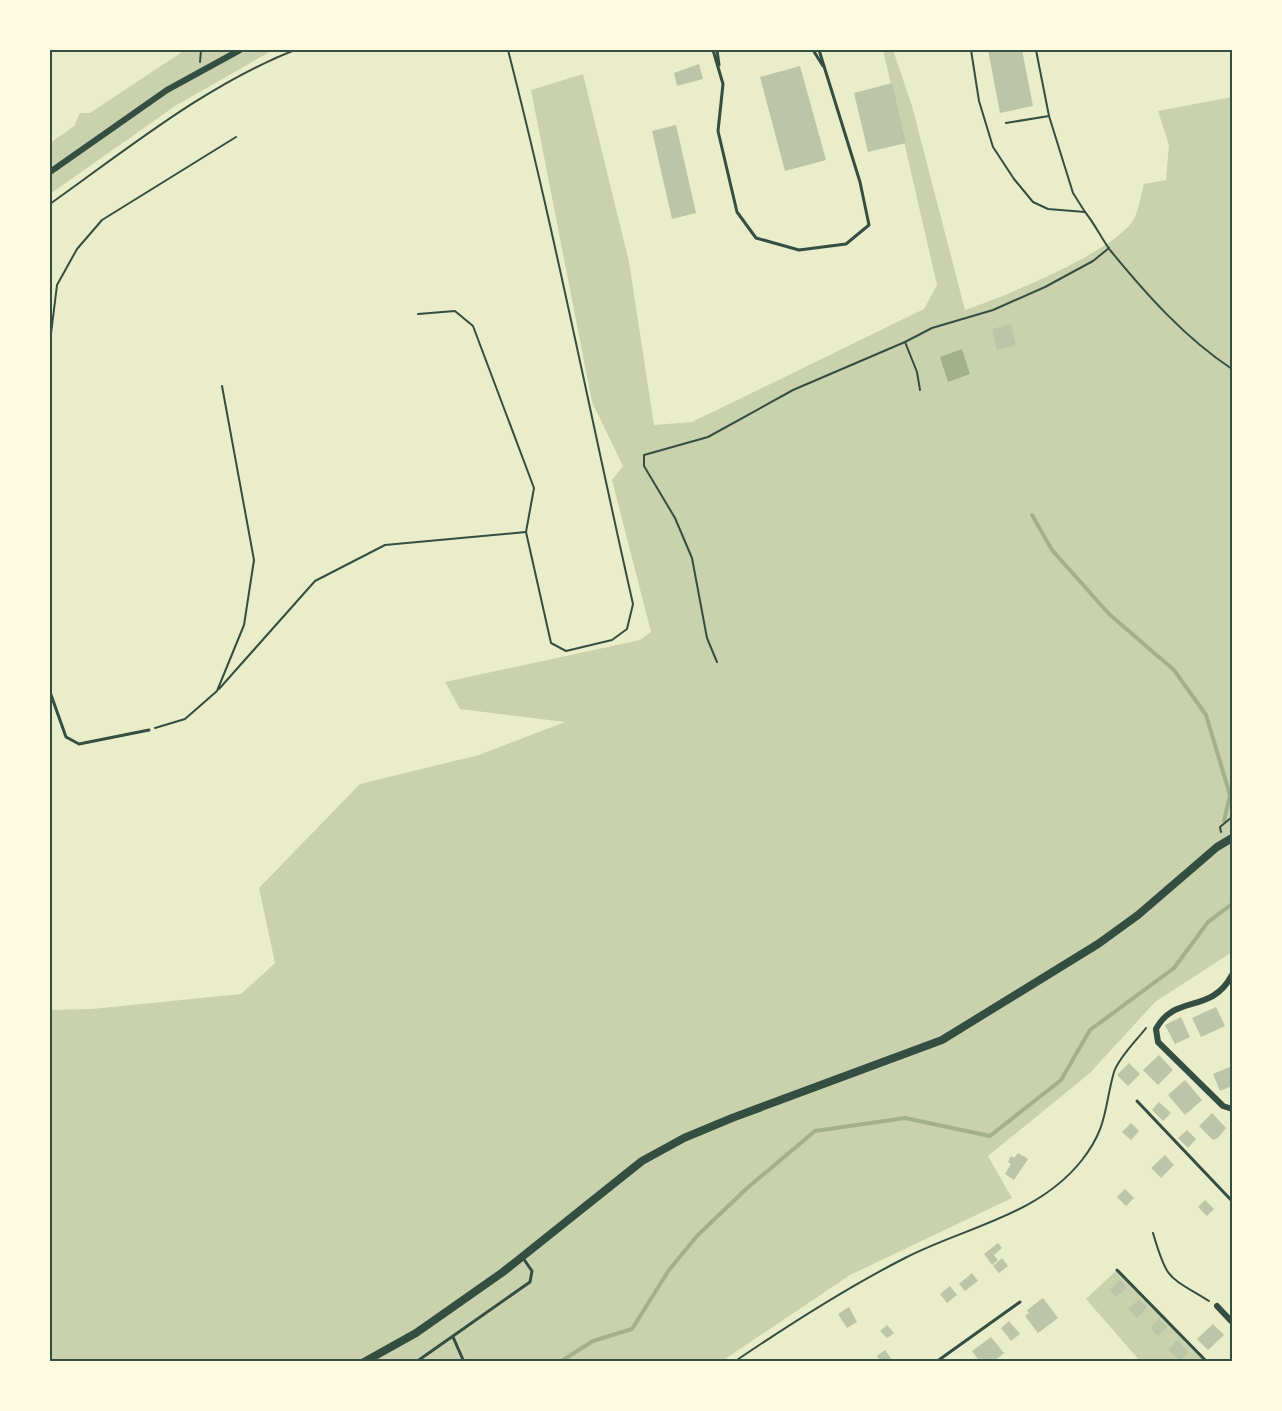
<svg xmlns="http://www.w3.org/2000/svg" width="1282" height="1411" font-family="'Source Serif 4',serif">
  <rect width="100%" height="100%" fill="#e9edc9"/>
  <g fill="#cad2ad">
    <path d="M185 50H273L175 106 50 194V143L74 126 80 113H90Z"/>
    <path d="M883 50H893L912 106 965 310C1001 298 1116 251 1134 219 1139 209 1141 195 1144 184L1166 180 1169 145 1158 111 1232 97V952L1155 1002 1090 1073 988 1156 1012 1198 850 1275 722 1361H50V1010L92 1009 241 994 275 963 259 888 360 784 479 755 565 722 460 709 445 682 640 640 651 632 612 480 623 466 592 402 531 90 583 74 629 262 654 425 692 422 924 309 937 285Z"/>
    <path d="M1118 1269 1208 1361H1140L1086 1299Z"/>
  </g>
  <path fill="#a3b18a" d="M962 349 970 374 948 382 940 357Z"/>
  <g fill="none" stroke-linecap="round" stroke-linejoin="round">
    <g stroke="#a3b18a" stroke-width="4">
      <path d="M1032 515 1052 550 1109 614 1174 670 1206 715 1230 795 1224 821"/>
      <path d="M560 1362 593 1341 632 1329 669 1270 697 1236 746 1189 815 1131 905 1118 990 1136 1061 1080 1090 1030 1174 968 1208 922 1232 904"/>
    </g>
  </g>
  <g fill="#bcc5a7">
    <path d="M988 50H1022L1033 106 1000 113Z"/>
    <path d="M699 64 703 79 677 86 674 73Z"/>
    <path d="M800 66 826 160 785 171 760 77Z"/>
    <path d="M892 83 906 143 868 152 854 93Z"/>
    <path d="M676 125 696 213 672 219 652 131Z"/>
    <path d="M1011 324 1016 345 997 350 992 329Z"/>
    <path d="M1216 1007 1225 1026 1201 1037 1192 1018Z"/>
    <path d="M1181 1017 1190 1037 1175 1044 1165 1025Z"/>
    <path d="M1159 1055 1173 1070 1158 1085 1143 1070Z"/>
    <path d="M1129 1063 1140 1074 1128 1086 1117 1075Z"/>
    <path d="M1232 1066V1086L1220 1091 1213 1074Z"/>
    <path d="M1185 1080 1202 1100 1185 1115 1168 1095Z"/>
    <path d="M1159 1102 1171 1113 1163 1121 1152 1110Z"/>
    <path d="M1212 1113 1226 1128 1218 1138 1213 1140 1199 1126Z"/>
    <path d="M1131 1123 1139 1131 1131 1140 1122 1132Z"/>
    <path d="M1187 1130 1196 1139 1188 1148 1178 1138Z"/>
    <path d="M1018 1153 1028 1159 1014 1180 1005 1174 1011 1164 1008 1162 1011 1156 1014 1158Z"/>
    <path d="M1165 1155 1174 1165 1161 1178 1151 1168Z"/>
    <path d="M1125 1189 1134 1198 1126 1206 1117 1197Z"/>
    <path d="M1205 1200 1214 1209 1207 1216 1198 1207Z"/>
    <path d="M998 1243 1002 1248 994 1255 998 1260 992 1265 984 1254Z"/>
    <path d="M1002 1258 1008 1266 999 1273 993 1266Z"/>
    <path d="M972 1273 978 1281 965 1291 959 1284Z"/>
    <path d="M1120 1280 1127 1288 1116 1297 1110 1290Z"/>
    <path d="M950 1286 957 1295 947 1303 940 1294Z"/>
    <path d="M1043 1298 1058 1318 1038 1333 1025 1316 1029 1313 1027 1310Z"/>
    <path d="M1139 1299 1147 1308 1137 1318 1128 1309Z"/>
    <path d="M849 1307 857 1322 847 1328 838 1314Z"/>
    <path d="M1159 1319 1167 1327 1158 1336 1150 1328Z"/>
    <path d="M1009 1321 1020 1334 1011 1341 1001 1328Z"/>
    <path d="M1213 1324 1224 1335 1208 1350 1197 1339Z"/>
    <path d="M887 1325 894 1333 887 1338 880 1331Z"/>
    <path d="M991 1337 1004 1353 993 1362H980L972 1351Z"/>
    <path d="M1177 1340 1189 1352 1180 1361 1168 1350Z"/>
    <path d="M885 1350 893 1361 891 1362H881L877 1356Z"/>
  </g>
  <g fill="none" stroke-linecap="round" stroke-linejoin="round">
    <g stroke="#344e41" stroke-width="2">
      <path d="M971 50 979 101 993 147 1014 179 1033 202 1048 209 1085 212C1095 224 1101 238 1110 250 1146 294 1185 338 1232 369"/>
      <path d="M1036 50 1049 116"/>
      <path d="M200 62 201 50"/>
      <path d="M1006 123 1049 116 1073 193 1085 212"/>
      <path d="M50 204C126 150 207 84 295 50"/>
      <path d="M418 314 455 311 473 326 534 488 526 532 551 643 566 651 612 640 627 629 633 604C591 419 555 233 508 50"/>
      <path d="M50 342 57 285 77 249 102 220 236 137"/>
      <path d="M905 342 917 372 920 390"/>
      <path d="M717 662 707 638 692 558 675 518 644 466V455L708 437 793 390 905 342 932 328 993 310 1045 287 1093 261 1109 248"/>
      <path d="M219 689 315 581 385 545 526 532"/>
      <path d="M155 728 185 719 217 691 244 625 254 560 222 386"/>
      <path d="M1221 832 1220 827 1232 817"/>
      <path d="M1153 1233C1167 1281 1168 1276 1209 1301"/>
      <path d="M734 1362C790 1324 846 1288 905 1258 965 1227 1038 1216 1082 1160 1108 1127 1104 1107 1114 1072 1119 1057 1137 1040 1146 1028"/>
    </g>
    <g stroke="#344e41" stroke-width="3">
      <path d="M713 50 723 84 718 131 737 212 756 238 799 250 846 244 869 225 860 182 819 50"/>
      <path d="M717 50 719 65"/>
      <path d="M813 50 823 66"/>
      <path d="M50 692 66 737 79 744 149 730"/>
      <path d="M1137 1101 1232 1201"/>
      <path d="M1117 1270 1207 1362"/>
      <path d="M453 1337 464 1362"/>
      <path d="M416 1362 530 1282 532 1271 523 1258"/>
      <path d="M936 1362 1020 1302"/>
    </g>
    <g stroke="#344e41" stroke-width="6">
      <path d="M50 172 167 90 240 50"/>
      <path d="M1232 975C1211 1015 1175 993 1156 1029L1158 1042 1223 1106 1232 1109"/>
      <path d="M1217 1306 1232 1322"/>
    </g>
    <path stroke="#344e41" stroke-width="8" d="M364 1362 416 1333 503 1272 642 1161 684 1138 732 1118 942 1040 1098 944 1138 915 1217 847 1232 838"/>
  </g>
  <rect width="1282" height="1411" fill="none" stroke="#fefae0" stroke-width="102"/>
  <rect x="51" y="51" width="1180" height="1309" fill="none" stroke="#344e41" stroke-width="2"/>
</svg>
